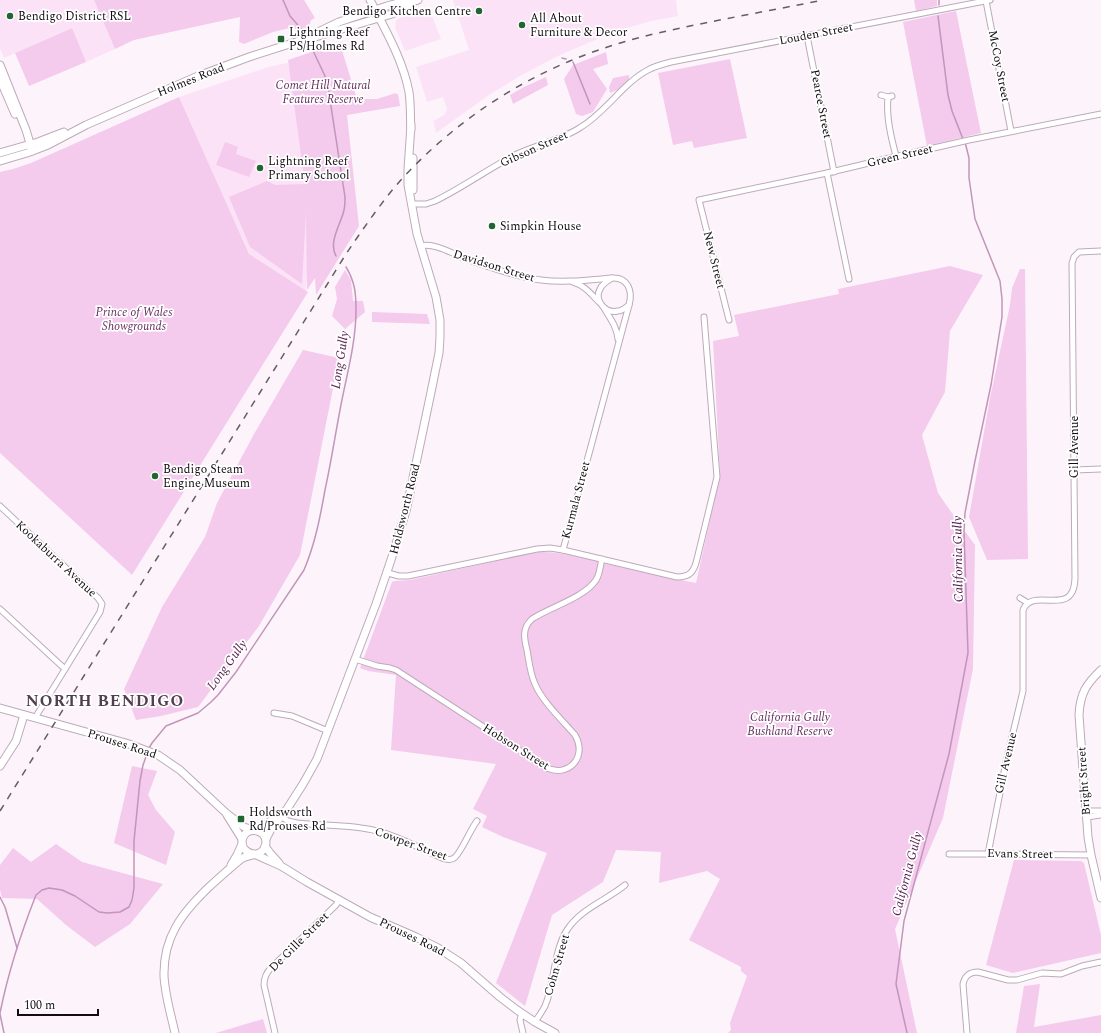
<svg xmlns="http://www.w3.org/2000/svg" width="1101" height="1033" font-family="Spectral,serif">
  <rect width="100%" height="100%" fill="#fdf4fb"/>
  <g fill="#fce2f7">
    <path d="M0 0H94L115 49 86 62 71 28 4 58 0 48Z"/>
    <path d="M453 0H676L678 16 652 21 616 31 558 56 520 76 489 95 436 133 433 121 444 115 447 109 443 97 427 102 416 67 469 50Z"/>
    <path d="M429 8 441 39 405 51 395 27 396 25 395 24 397 19Z"/>
    <path d="M287 63H288L311 188 306 291 249 254 179 97 268 67Z"/>
  </g>
  <g fill="#f4caed">
    <path d="M94 0H304L315 18 311 20 307 32 299 33 294 27 273 32 244 44 239 42 240 17 134 40 115 49Z"/>
    <path d="M914 0H937V6L916 11Z"/>
    <path d="M956 11 981 133 927 146 903 22Z"/>
    <path d="M72 28 86 62 29 86 15 53Z"/>
    <path d="M338 43 340 47H341L357 99H377L396 93V94H398L400 106 347 115 359 226 316 295 315 278 307 290 306 212 302 284 250 247 229 197 267 181 275 185 305 184 288 60Z"/>
    <path d="M606 52 608 64 593 69 607 89 593 112 582 116 576 114 564 79 573 65Z"/>
    <path d="M730 59 747 138 694 148 692 141 673 145 658 73Z"/>
    <path d="M629 75V80L620 89 610 93 609 87 613 78Z"/>
    <path d="M546 77 548 85 513 104 510 95 524 87Z"/>
    <path d="M179 97 249 254 308 292 132 575 0 453V172L13 169 31 163Z"/>
    <path d="M225 142 238 147 236 154 256 161 249 177 216 165Z"/>
    <path d="M950 266 983 275 950 331 945 392 922 435 938 493 961 526 975 545 973 669 943 818 895 929 917 1033H728L731 1030 730 1023 747 976 741 971V967L689 940 720 879 707 871 659 883 661 852 616 850 603 882 552 915 525 1006 496 983 547 853 503 837 482 827 487 816 473 809 496 764 391 750 396 675 368 671 360 668 392 582 394 581 410 580 496 561V559L537 552C564 551 590 560 616 566 642 572 669 578 696 583L720 475 713 341 739 336 734 315 839 294 838 289Z"/>
    <path d="M1020 269H1025L1028 559 987 560 969 517 990 398 1010 305 1012 288Z"/>
    <path d="M345 270 351 280 353 301H363L365 312 345 329 332 316 337 299 335 287Z"/>
    <path d="M372 312 427 314 430 324 372 322Z"/>
    <path d="M303 350 339 358 300 555 259 626 198 707 161 716 136 720 124 689 162 607 205 537 217 503 254 434Z"/>
    <path d="M132 766 157 771 148 795 156 810 175 832 166 865 114 843Z"/>
    <path d="M56 844 82 862 163 884 130 924 95 947 66 925 37 899 2 898 0 890V865L13 848 31 862Z"/>
    <path d="M1014 860 1081 861 1084 863 1101 935V953L1013 973 986 965Z"/>
    <path d="M1040 984 1034 1027 1101 1015V1033H1016L1024 986Z"/>
    <path d="M263 1019 267 1033H216Z"/>
  </g>
  <g fill="none" stroke-linecap="round" stroke-linejoin="round">
    <g stroke="#c295bb" stroke-width="1.5">
      <path d="M283 0 290 16 303 31 305 35"/>
      <path d="M939 5V0"/>
      <path d="M938 16 948 95 952 111 963 139"/>
      <path d="M308 40 325 76 328 87 345 197C345 201 345 206 344 210 341 224 328 242 336 256"/>
      <path d="M562 58 566 59"/>
      <path d="M573 62 590 104"/>
      <path d="M149 748 152 743 166 726 198 713 211 702 218 695 236 672 304 570C315 544 320 518 325 490 331 463 335 436 340 410 346 377 356 344 356 310 356 293 355 282 346 267"/>
      <path d="M0 897 5 907 17 948"/>
      <path d="M0 1013C8 973 21 933 36 895L42 890 49 888 62 890 75 896 99 912 107 913 120 912 129 907 132 900 134 888V841L140 781 143 765 147 754"/>
      <path d="M0 1014 4 1033"/>
      <path d="M907 1033 896 984 904 921 949 754 968 653 964 532 965 513 975 461 991 385 1002 317V299L1000 281 975 219 969 178V158L965 142"/>
    </g>
    <defs>
      <g id="street">
        <path d="M986 1 1011 131"/>
        <path d="M807 36 834 172"/>
        <path d="M881 95 888 97 892 96"/>
        <path d="M888 97C886 117 891 137 896 156"/>
        <path d="M827 173 849 279"/>
        <path d="M412 204H426L435 201C464 187 489 168 517 154 538 144 562 140 581 127 606 112 623 83 648 70 655 66 663 64 671 62L990 0"/>
        <path d="M420 246C436 242 454 255 469 260 492 268 517 277 541 280 564 283 588 280 612 278"/>
        <path d="M612 278C628 277 633 291 629 305 625 308 622 311 618 311 605 314 594 300 600 289 602 284 607 281 612 278Z"/>
        <path d="M573 282C584 285 591 294 599 302"/>
        <path d="M604 308C610 318 617 327 618 339"/>
        <path d="M729 320 699 200 827 173 894 157 969 140 1101 114"/>
        <path d="M1074 470 1101 469"/>
        <path d="M0 506 98 598 102 604 100 612 35 718"/>
        <path d="M563 550 629 305"/>
        <path d="M388 573 399 576H408L537 549 550 548 563 550 677 577C690 577 694 572 697 559L717 477 704 317"/>
        <path d="M1020 598 1028 603"/>
        <path d="M0 609 65 669"/>
        <path d="M355 659 377 666 390 668 396 670 545 767C568 779 588 757 575 735 562 720 542 701 535 684 530 673 529 661 527 650 524 638 522 628 532 619 550 607 584 598 596 580 600 574 600 566 602 559"/>
        <path d="M274 713 292 716 328 731"/>
        <path d="M1086 811H1101"/>
        <path d="M280 816 288 821 297 823C322 826 352 824 377 831 398 836 421 849 442 858 446 859 450 861 454 858 460 855 471 828 477 821"/>
        <path d="M1087 817 1101 815"/>
        <path d="M949 854H988L1091 855"/>
        <path d="M988 854 1006 762 1023 691V610C1033 585 1074 620 1075 578L1072 263 1074 257 1079 252 1101 251"/>
        <path d="M522 1013 520 1020 523 1033"/>
        <path d="M535 1022C538 1017 542 1012 545 1006 555 983 553 952 567 930 580 909 607 900 625 885"/>
        <path d="M275 1033 264 985C264 979 266 973 271 968L336 905 339 900"/>
        <path d="M967 1033 963 984C965 975 970 972 978 972L1008 980H1017L1042 973 1061 974 1082 966 1101 962"/>
      </g>
      <g id="secondary">
        <path d="M370 0C385 29 403 60 409 92 411 105 410 117 411 130"/>
        <path d="M312 38 392 14 407 7 412 2"/>
        <path d="M0 65 26 130 29 140 32 151"/>
        <path d="M0 79 15 114"/>
        <path d="M0 153 38 142 64 132"/>
        <path d="M0 161 27 153 48 145 86 125 198 76 249 57 299 41 339 22 387 6 402 2H412L418 0"/>
        <path d="M413 190V158"/>
        <path d="M1101 670C1086 684 1080 694 1079 715L1088 837 1091 855 1101 898"/>
        <path d="M0 708 126 743 158 755 180 770 226 813 244 827 253 830"/>
        <path d="M0 766 16 741 24 715"/>
        <path d="M227 815 242 839"/>
        <path d="M256 830 267 824 279 814"/>
        <path d="M266 839 271 829 287 809 303 784 317 759 376 604 391 560 406 511 430 397 439 353 440 337V320L436 297 417 234 408 185V169L411 125"/>
        <path d="M265 846 270 853 279 863"/>
        <path d="M254 854 281 866 307 882 370 917 416 937 438 948 461 963 500 997 517 1010 535 1022 555 1033"/>
        <path d="M231 865 237 855 242 844"/>
        <path d="M175 1033C171 1015 165 995 164 976 163 937 182 913 209 887 220 877 230 868 241 859 249 854 256 856 261 852 269 846 267 833 257 831 241 827 235 850 253 854"/>
      </g>
    </defs>
    <use href="#street" stroke="#bdaaba" stroke-width="7"/>
    <use href="#secondary" stroke="#bdaaba" stroke-width="9"/>
    <use href="#street" stroke="#fff" stroke-width="5"/>
    <use href="#secondary" stroke="#fff" stroke-width="7"/>
    <path stroke="#655d63" stroke-width="1.5" stroke-dasharray="7 7" stroke-linecap="butt" d="M0 811 346 254C363 229 380 204 400 181 458 117 534 69 617 44 646 35 675 29 705 23 744 15 784 8 823 0"/>
  </g>
  <g fill="#216631" stroke="#fff" stroke-width="1.5">
    <circle cx="479" cy="11" r="4"/>
    <circle cx="10" cy="16" r="4"/>
    <circle cx="522" cy="25" r="4"/>
    <rect x="277" y="35" width="8" height="8" rx="2"/>
    <circle cx="260" cy="168" r="4"/>
    <circle cx="492" cy="226" r="4"/>
    <circle cx="155" cy="476" r="4"/>
    <rect x="237" y="815" width="8" height="8" rx="2"/>
  </g>
  <g text-anchor="middle" dominant-baseline="central" stroke-width="3.5" stroke-linejoin="round" paint-order="stroke">
    <g font-size="12" fill="#130c12" stroke="#fff" text-anchor="start">
      <text x="471" y="11" text-anchor="end">Bendigo Kitchen Centre</text>
      <text x="18" y="16">Bendigo District RSL</text>
      <text x="530" y="18">All About<tspan x="530" dy="14">Furniture &amp; Decor</tspan></text>
      <text x="289" y="32">Lightning Reef<tspan x="289" dy="14">PS/Holmes Rd</tspan></text>
      <text x="268" y="161">Lightning Reef<tspan x="268" dy="14">Primary School</tspan></text>
      <text x="500" y="226">Simpkin House</text>
      <text x="163" y="469">Bendigo Steam<tspan x="163" dy="14">Engine Museum</tspan></text>
      <text x="249" y="812">Holdsworth<tspan x="249" dy="14">Rd/Prouses Rd</tspan></text>
    </g>
    <g font-size="12" fill="#130c12" stroke="#fff">
      <text transform="translate(816 34) rotate(-11)">Louden Street</text>
      <text transform="translate(999 66) rotate(79)">McCoy Street</text>
      <text transform="translate(191 80) rotate(-22)">Holmes Road</text>
      <text transform="translate(821 104) rotate(79)">Pearce Street</text>
      <text transform="translate(534 149) rotate(-24)">Gibson Street</text>
      <text transform="translate(900 156) rotate(-13)">Green Street</text>
      <text transform="translate(714 260) rotate(76)">New Street</text>
      <text transform="translate(494 266) rotate(17)">Davidson Street</text>
      <text transform="translate(1074 447) rotate(-90)">Gill Avenue</text>
      <text transform="translate(576 500) rotate(-75)">Kurmala Street</text>
      <text transform="translate(405 509) rotate(-76)">Holdsworth Road</text>
      <text transform="translate(56 559) rotate(43)">Kookaburra Avenue</text>
      <text transform="translate(122 744) rotate(18)">Prouses Road</text>
      <text transform="translate(516 747) rotate(32)">Hobson Street</text>
      <text transform="translate(1006 763) rotate(-77)">Gill Avenue</text>
      <text transform="translate(1084 781) rotate(-94)">Bright Street</text>
      <text transform="translate(411 844) rotate(20)">Cowper Street</text>
      <text transform="translate(1020 854) rotate(1)">Evans Street</text>
      <text transform="translate(412 937) rotate(26)">Prouses Road</text>
      <text transform="translate(299 942) rotate(-45)">De Gille Street</text>
      <text transform="translate(557 965) rotate(-74)">Cohn Street</text>
    </g>
    <g font-size="12" font-style="italic" fill="#662f60" stroke="#fff">
      <text x="323" y="85">Comet Hill Natural<tspan x="323" dy="14">Features Reserve</tspan></text>
      <text x="134" y="312">Prince of Wales<tspan x="134" dy="14">Showgrounds</tspan></text>
      <text x="790" y="717">California Gully<tspan x="790" dy="14">Bushland Reserve</tspan></text>
    </g>
    <g font-size="13" font-style="italic" fill="#562050" stroke="#fff">
      <text transform="translate(340 360) rotate(-81)">Long Gully</text>
      <text transform="translate(958 559) rotate(-91)">California Gully</text>
      <text transform="translate(227 665) rotate(-54)">Long Gully</text>
      <text transform="translate(907 874) rotate(-75)">California Gully</text>
    </g>
    <g font-size="16" font-weight="bold" letter-spacing="1" fill="#50404e" stroke="#fff">
      <text x="105" y="701">NORTH BENDIGO</text>
    </g>
  </g>
  <path d="M18 1009v6h80v-6" fill="none" stroke="#130c12" stroke-width="2"/>
  <text x="24" y="1009" font-size="12" fill="#130c12" stroke="#ffffff" stroke-width="3" paint-order="stroke">100 m</text>
</svg>
